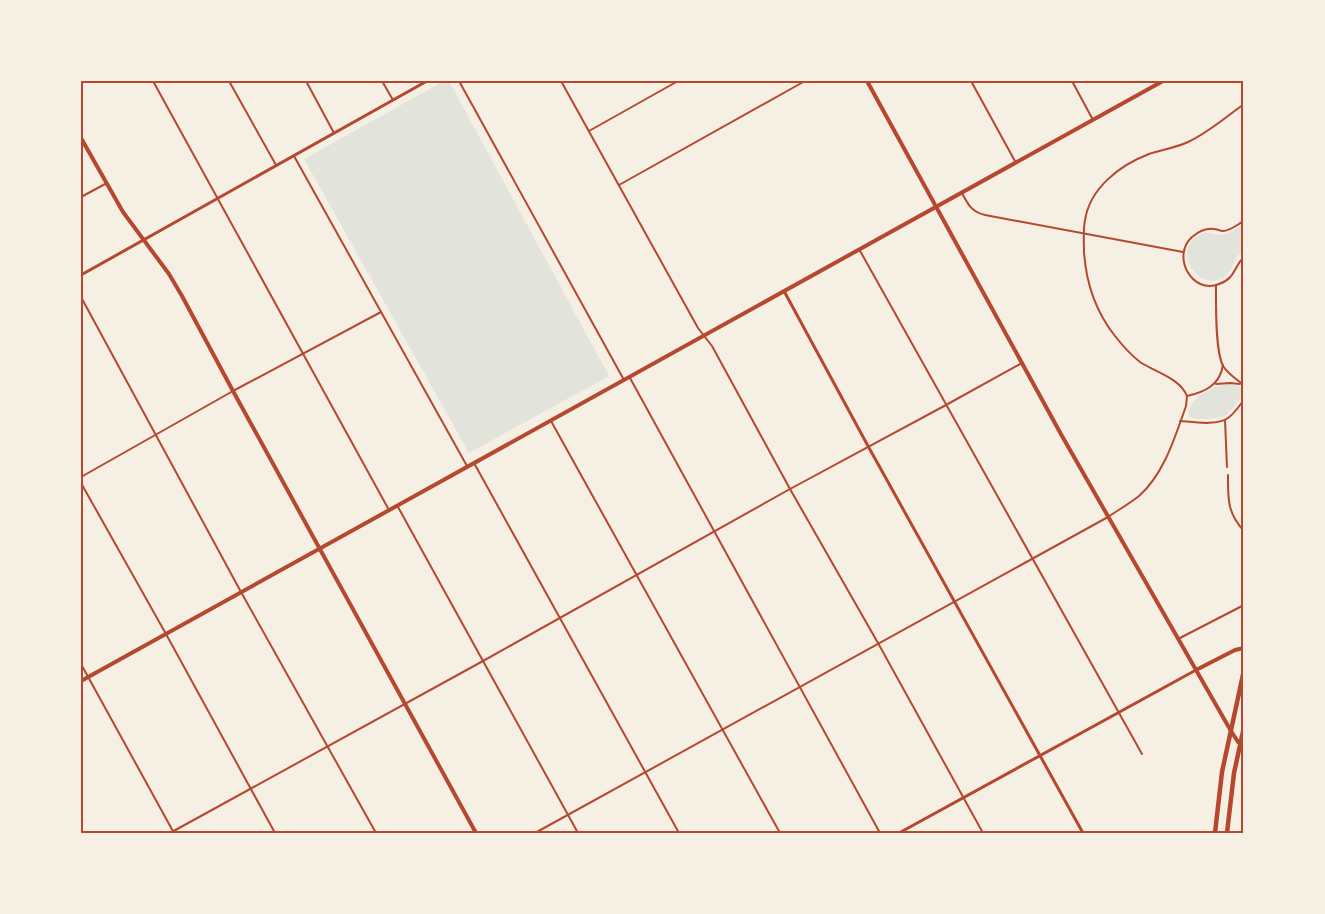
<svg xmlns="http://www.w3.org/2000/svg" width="1325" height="914" font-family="Quicksand,sans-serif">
  <rect width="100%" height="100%" fill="#f6efe4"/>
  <g fill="#e2e4dc">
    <path d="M444 81H449L609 376 469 453 304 159Z"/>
    <path d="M1244 224V252L1237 256C1234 261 1234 267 1229 272 1207 299 1170 257 1196 237 1209 228 1213 236 1223 235 1230 234 1238 227 1244 224Z"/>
    <path d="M1226 384 1238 385 1244 391V394C1228 413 1230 419 1204 419 1198 419 1194 419 1189 417 1187 399 1210 387 1226 384Z"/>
  </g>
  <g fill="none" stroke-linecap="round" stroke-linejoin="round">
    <g stroke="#b5482f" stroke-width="2">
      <path d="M153 81 389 510"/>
      <path d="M229 81 276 165"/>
      <path d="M306 81 334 133"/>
      <path d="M382 81 393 100"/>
      <path d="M459 81 624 380"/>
      <path d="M561 81 698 328 712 346 790 489 878 643 983 833"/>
      <path d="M971 81 1016 163"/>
      <path d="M1072 81 1093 120"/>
      <path d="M589 131 678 81"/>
      <path d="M294 156 467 466"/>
      <path d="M619 185 805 81"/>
      <path d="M962 193C968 205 972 212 985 215L1183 252"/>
      <path d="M81 197 107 183"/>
      <path d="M1244 221C1238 224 1230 231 1223 231 1220 231 1217 229 1214 229 1206 228 1198 232 1192 237 1171 256 1192 295 1219 284 1236 278 1234 266 1244 257"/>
      <path d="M859 249 1142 754"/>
      <path d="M1216 285C1216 304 1215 350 1223 366 1228 374 1237 380 1244 385"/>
      <path d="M81 297 241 592 376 833"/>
      <path d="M630 378 880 833"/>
      <path d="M1216 384 1230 383 1240 384"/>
      <path d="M1187 396C1180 378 1155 372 1140 362 1131 355 1122 345 1115 336 1096 312 1086 282 1084 252 1084 241 1083 230 1085 220 1090 188 1120 165 1149 154 1161 150 1175 148 1188 142 1208 133 1226 117 1244 104"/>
      <path d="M1187 396C1205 392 1220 385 1223 365"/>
      <path d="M1225 420 1227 467"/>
      <path d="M551 421 780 833"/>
      <path d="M1180 421C1193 422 1217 426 1228 418 1234 414 1239 406 1244 400"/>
      <path d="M474 463 679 833"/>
      <path d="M1228 475C1228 498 1227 513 1244 531"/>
      <path d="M81 477 233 391 381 312"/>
      <path d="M81 483 166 634 275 833"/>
      <path d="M398 507 578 833"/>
      <path d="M1178 639 1244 605"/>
      <path d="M81 664 174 833"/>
      <path d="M170 833 483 661 790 489 946 405 1022 363"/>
      <path d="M535 833 1108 517C1118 510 1129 504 1139 496 1164 474 1175 437 1186 406L1187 396"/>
    </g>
    <g stroke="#b5482f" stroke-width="3">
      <path d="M81 275 427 81"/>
      <path d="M784 291 868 446 1083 833"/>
      <path d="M899 833 1196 670"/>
    </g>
    <g stroke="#b5482f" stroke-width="4">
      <path d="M867 81 1062 436 1231 731 1238 742 1244 745"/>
      <path d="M81 138 123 212 169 274 182 296 233 391 476 833"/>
      <path d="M1196 670 1235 650 1244 648"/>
      <path d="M81 681 1163 81"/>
    </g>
    <g stroke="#b5482f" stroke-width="4.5">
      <path d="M1215 833 1222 772 1244 670"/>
      <path d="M1227 833 1234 773 1244 727"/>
    </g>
  </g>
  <rect width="1325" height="914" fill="none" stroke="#f6efe4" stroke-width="165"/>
  <rect x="82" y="82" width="1160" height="750" fill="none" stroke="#b5482f" stroke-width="2"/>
</svg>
